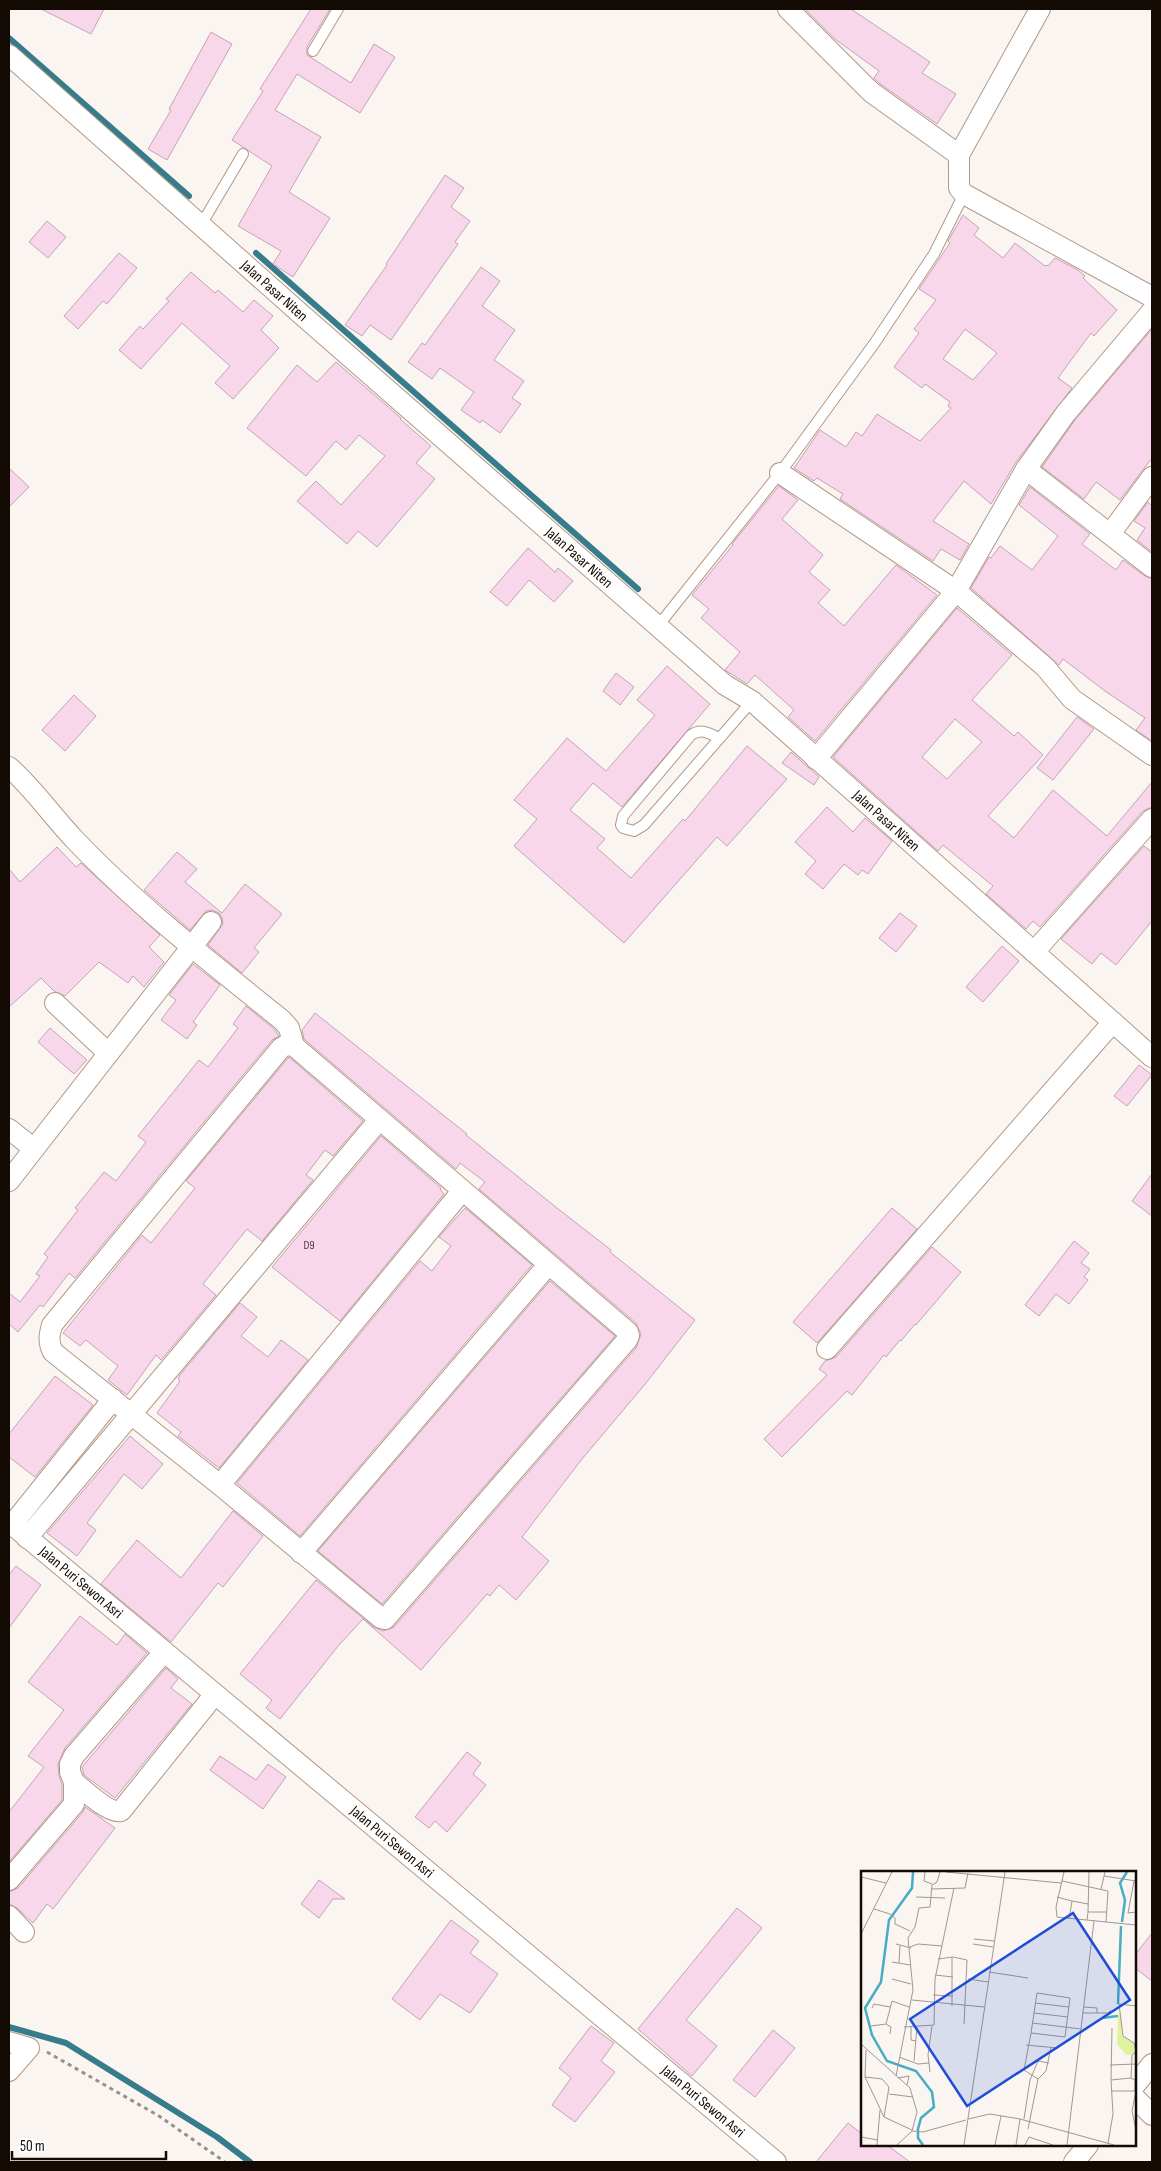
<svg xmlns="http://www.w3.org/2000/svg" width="1161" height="2171" font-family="'Sofia Sans Condensed',sans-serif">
  <rect width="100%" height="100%" fill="#fbf5f1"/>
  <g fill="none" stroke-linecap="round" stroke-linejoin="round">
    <g stroke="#377c8a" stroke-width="6">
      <path d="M9 38 189 196"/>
      <path d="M256 253 638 589"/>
      <path d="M9 2027 66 2043 217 2137 250 2162"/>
    </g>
  </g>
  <g fill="#f8d7eb" stroke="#c2a4b6" fill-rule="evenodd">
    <path d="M41 9H104L91 34Z"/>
    <path d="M311 9H330L307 47V55L351 83 374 44 395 57 360 113 297 74 275 110 321 137 289 192 330 218 293 277 273 264 281 251 238 226 272 166 232 140 263 91 260 89Z"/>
    <path d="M805 9H851L930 62 922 73 956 94 937 124 879 83 874 78 879 71 835 39Z"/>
    <path d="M211 32 232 44 167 160 148 149 171 110 169 109Z"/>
    <path d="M445 175 464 188 451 207 470 221 455 242 458 244 391 340 370 325 362 336 345 325 387 265 386 264Z"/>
    <path d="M963 215 979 228 974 235 1003 258 1015 243 1045 266 1047 265 1048 266 1055 258 1078 270 1085 276 1083 278 1117 310 1094 336 1091 333 1058 378 1072 388 1016 462 991 504 964 481 933 521 969 544 960 560 941 549 933 561 840 499 843 494 817 478 814 481 794 468 820 430 846 447 856 432 862 436 877 414 920 441 951 408 948 406 950 402 925 384 922 388 894 367 919 333 914 329 936 300 919 289 950 243 948 241ZM965 329 997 353 973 380 943 359Z"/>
    <path d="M47 221 66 237 48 258 29 242Z"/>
    <path d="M119 253 137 268 107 304 103 301 78 329 64 316Z"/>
    <path d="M481 267 500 281 482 306 515 330 494 360 524 381 512 398 521 404 500 433 482 420 480 423 461 410 474 392 440 368 432 379 408 362 422 343 425 345Z"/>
    <path d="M191 272 215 293 218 290 243 312 254 300 273 316 261 330 279 348 233 399 215 383 230 366 182 323 141 369 119 350 140 326 143 329 169 301 166 299Z"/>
    <path d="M1152 329V458L1120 500 1096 482 1084 499 1042 467 1075 420Z"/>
    <path d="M336 362 401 418 400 419 431 446 416 463 435 479 377 547 358 531 347 544 297 501 316 481 341 505 385 456 359 435 346 450 336 441 306 476 247 428 297 365 317 382Z"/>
    <path d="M9 468 29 487 9 507Z"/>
    <path d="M779 486 798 500 782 519 823 555 809 572 830 590 818 603 844 626 896 565 937 595 815 741 788 717 794 710 755 675 747 684 725 670 740 652 701 618 709 609 692 595 733 545 732 544Z"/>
    <path d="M1030 487 1090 534 1082 544 1116 570 1123 560 1145 576 1152 579V741L1136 730 1145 718 1105 691 1063 659 1059 665 971 588 989 557 991 558 1000 546 1032 570 1058 536 1019 505Z"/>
    <path d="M1148 502 1152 506V552L1137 540 1145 528 1134 521Z"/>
    <path d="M528 548 555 572 558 568 573 581 554 602 529 580 507 606 490 592Z"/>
    <path d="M957 608 1012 655 972 700 1014 736 1018 732 1043 755 988 816 1014 838 1053 790 1107 836 1152 782V807L1143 811 1040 927 1033 921 1026 929 986 894 993 886 943 845 938 851 833 757ZM955 719 982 742 947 779 922 757Z"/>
    <path d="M667 666 710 704 622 807 593 783 570 810 605 839 597 848 631 878 683 819 685 821 747 746 787 779 727 846 717 837 624 943 514 846 537 819 514 800 567 738 606 771 655 715 637 700Z"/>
    <path d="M616 673 634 687 620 705 603 691Z"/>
    <path d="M74 695 96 716 65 751 42 730Z"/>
    <path d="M1077 717 1094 729 1053 780 1037 768Z"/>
    <path d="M791 752 819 777 814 785 782 763Z"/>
    <path d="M827 807 853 832 865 818 892 841 868 874 862 870 858 875 844 864 823 889 805 874 816 861 795 842Z"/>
    <path d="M1144 846 1152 852V921L1116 965 1101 953 1092 964 1061 939Z"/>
    <path d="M57 847 76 867 81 863 160 935 149 947 164 962 144 987 133 976 128 983 99 962 65 996 54 991 41 978 9 1007V869L20 882Z"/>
    <path d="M177 852 197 869 185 882 222 913 245 884 282 914 254 948 259 952 242 973 208 945 223 924 222 918 219 913 212 910 206 911 190 930 144 890Z"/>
    <path d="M900 913 917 926 896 952 879 938Z"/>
    <path d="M1002 946 1019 961 983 1002 966 987Z"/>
    <path d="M193 964 220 985 193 1022 197 1025 187 1039 161 1020 176 1000 169 995Z"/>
    <path d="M246 1006 274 1029 279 1036 272 1040 75 1278 69 1273 43 1307 40 1305 18 1332 9 1324V1293L20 1302 40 1276 36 1274 48 1257 44 1254 78 1210 75 1208 88 1192 104 1172 116 1181 146 1142 138 1136 199 1060 208 1067 238 1028 233 1024Z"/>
    <path d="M315 1013 467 1134 466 1135 557 1208 611 1250 610 1252 695 1320 646 1383 582 1459 522 1537 549 1561 516 1600 499 1585 490 1596 487 1594 421 1670 363 1619 339 1645 280 1719 266 1708 272 1700 240 1674 316 1580 374 1627 383 1631 394 1627 636 1348 641 1334 636 1323 479 1189 485 1182 460 1163 456 1169 304 1039 302 1030Z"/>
    <path d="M50 1028 87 1060 74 1074 38 1042Z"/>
    <path d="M289 1057 363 1121 333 1156 325 1150 306 1175 313 1180 262 1241 247 1229 203 1284 216 1295 161 1360 156 1355 127 1395 108 1380 118 1366 86 1340 80 1346 63 1333 142 1235 151 1243 195 1188 186 1181Z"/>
    <path d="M1139 1065 1152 1075 1127 1106 1114 1096Z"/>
    <path d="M381 1136 441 1188 440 1189 444 1194 340 1321 272 1267Z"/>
    <path d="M1152 1174V1216L1132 1201Z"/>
    <path d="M465 1208 532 1265 300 1536 237 1483 420 1261 432 1271 451 1246 439 1237Z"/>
    <path d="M892 1208 917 1229 817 1343 793 1322Z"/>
    <path d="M1074 1241 1089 1253 1081 1263 1090 1269 1084 1277 1088 1280 1069 1304 1056 1294 1039 1316 1025 1305Z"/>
    <path d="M932 1247 961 1272 916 1325 915 1324 901 1341 900 1340 886 1357 884 1355 852 1395 847 1391 782 1457 764 1439 827 1375 819 1369 825 1361 836 1357Z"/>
    <path d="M550 1281 615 1336 382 1604 318 1551Z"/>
    <path d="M240 1303 257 1317 241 1336 268 1357 281 1340 308 1360 219 1468 178 1436 181 1432 157 1413 180 1381 178 1379 180 1375Z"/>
    <path d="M55 1376 93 1405 35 1477 9 1457V1434Z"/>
    <path d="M130 1436 163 1464 142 1489 124 1474 87 1523 96 1530 77 1556 47 1533Z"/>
    <path d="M233 1511 263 1536 223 1587 218 1583 171 1642 101 1584 137 1540 181 1578Z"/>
    <path d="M16 1566 41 1585 9 1628V1575Z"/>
    <path d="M80 1616 117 1645 125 1634 147 1653 65 1748 58 1764 59 1776 62 1784V1800L9 1862V1812L44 1767 28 1756 64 1710 28 1682Z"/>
    <path d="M166 1668 178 1679 171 1688 192 1704 115 1798 84 1775 82 1767Z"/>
    <path d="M467 1752 481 1763 473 1774 486 1785 447 1832 435 1821 429 1828 415 1817Z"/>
    <path d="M220 1756 256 1780 268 1764 286 1777 263 1809 210 1770Z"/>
    <path d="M85 1807 115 1828 53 1909 47 1904 33 1923 17 1908 9 1904V1892L18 1888 83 1812Z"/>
    <path d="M319 1880 345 1899H333L319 1918 301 1904Z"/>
    <path d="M737 1908 762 1928 686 2020 717 2046 692 2076 638 2029Z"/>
    <path d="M451 1920 479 1941 470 1953 498 1974 470 2013 440 1994 420 2020 392 1999Z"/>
    <path d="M1152 1933V1981L1135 1968V1955Z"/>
    <path d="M591 2026 614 2043 601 2061 615 2072 575 2122 552 2105 571 2078 559 2068Z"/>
    <path d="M773 2030 795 2048 755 2097 733 2080Z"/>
    <path d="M848 2123 862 2134V2145H887L910 2162H816Z"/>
  </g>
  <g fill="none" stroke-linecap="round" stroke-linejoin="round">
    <defs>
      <g id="service">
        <path d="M313 51 338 9"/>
        <path d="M201 225 243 154"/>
        <path d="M658 626 780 473 874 344 934 254 964 194"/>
        <path d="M719 738C709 733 701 728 691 735L623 816 621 825 623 828 634 831 644 825 752 701"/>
      </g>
      <g id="minor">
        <path d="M788 9 871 92 959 155"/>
        <path d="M1040 9 959 155V188L964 194 1152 297"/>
        <path id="s1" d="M9 55 302 315 725 685 752 701 1152 1057"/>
        <path d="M1026 469 1152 567"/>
        <path d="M780 473 956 591 1045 667 1072 699 1152 755"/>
        <path d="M1110 534 1152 477"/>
        <path d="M816 759 956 591 1026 469 1066 413 1152 311"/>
        <path d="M9 767C34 789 52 816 75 840 138 906 211 963 282 1020L289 1028 294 1046"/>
        <path d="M1034 952 1152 819"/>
        <path d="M55 1003 107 1052"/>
        <path d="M286 1045 294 1046 628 1332 629 1336 627 1340 385 1619 381 1618 220 1485 53 1352C48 1342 49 1336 52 1325L281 1048Z"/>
        <path d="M9 1129 33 1148"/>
        <path d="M9 1181 211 922"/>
        <path d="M827 1349 1113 1022"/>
        <path d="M220 1485 462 1191"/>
        <path id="s2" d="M9 1522 776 2162"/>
        <path d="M12 1525 113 1399"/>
        <path d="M27 1538 379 1120"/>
        <path d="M301 1553 548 1265"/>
        <path d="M74 1782C84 1790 109 1814 121 1811L215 1694"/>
        <path d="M9 1880 74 1804V1782L70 1772V1764L74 1756 164 1652"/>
        <path d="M9 1916 24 1932"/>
        <path d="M9 2042 29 2048 9 2071"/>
        <path d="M1135 2085 1152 2064"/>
        <path d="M1135 2098 1152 2115"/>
        <path d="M1074 2162 1088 2145"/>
      </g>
    </defs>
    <use href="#service" stroke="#b49884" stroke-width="12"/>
    <use href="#minor" stroke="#b49884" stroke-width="22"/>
    <path stroke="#97908b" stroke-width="3" stroke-dasharray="4 4" stroke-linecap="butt" d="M47 2052 159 2116 225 2162"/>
    <use href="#service" stroke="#fff" stroke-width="10"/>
    <use href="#minor" stroke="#fff" stroke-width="20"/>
  </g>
  <g text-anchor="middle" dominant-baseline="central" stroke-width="5" stroke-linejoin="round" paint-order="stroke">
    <g font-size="12" fill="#4c3d3e">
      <text x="309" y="1245">D9</text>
    </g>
    <g font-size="15" fill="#130a04" stroke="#fff">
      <text stroke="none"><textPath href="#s1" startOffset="355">Jalan Pasar Niten</textPath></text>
      <text stroke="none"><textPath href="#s1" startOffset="760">Jalan Pasar Niten</textPath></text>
      <text stroke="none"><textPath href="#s1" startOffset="1165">Jalan Pasar Niten</textPath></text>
      <text stroke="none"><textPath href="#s2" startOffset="94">Jalan Puri Sewon Asri</textPath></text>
      <text stroke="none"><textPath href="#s2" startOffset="499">Jalan Puri Sewon Asri</textPath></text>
      <text stroke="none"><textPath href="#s2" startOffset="904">Jalan Puri Sewon Asri</textPath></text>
    </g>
  </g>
  <g transform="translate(861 1871)">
    <rect width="275" height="275" fill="#fbf5f1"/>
    <path d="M257 143H260L261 165 272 172 274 181 270 184H265L256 173Z" fill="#e1f29d"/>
    <path fill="none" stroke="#46adc4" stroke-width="2.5" d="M52 1 51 17 28 49 20 111 4 137 11 164 26 190 55 200 71 221 73 236 60 247 57 258V267L62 274M261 51 264 29 259 12 266 1M257 133 260 55M241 147 257 145"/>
    <path fill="none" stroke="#9e9792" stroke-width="1" d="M64 1 63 10 71 13M85 1 200 12M203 1 195 36 196 46 275 54M243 5 275 10M0 6 25 12M201 10 247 20 245 51M273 10 267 42 275 41M70 18 104 17 107 2M240 18 244 1M55 26 84 27M196 26 211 30 208 48M211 30 227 33M13 38 29 43 34 47V53L49 60M227 41 228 1M226 49 227 41H245M0 63 31 1M113 68 133 70M35 73 50 77M112 73 132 76M49 76 57 73 81 75M91 87V135M77 88 92 86 106 89 103 153M31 91 49 94M38 92 39 74M128 101 167 107M74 104 92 106M31 108 50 113M107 108 127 111M176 122 209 127 204 166 170 162ZM72 124 92 125M51 129 123 136M174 132 208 136M275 135 258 133 262 165 273 172 275 180M223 136 236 137V142M11 137 13 133 29 136M173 142 207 146M222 142H247L250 139M171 152 220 158M10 155 25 153M43 156 73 154 74 108 93 17M50 156V169L55 170M251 157 250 209 270 207M170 162 163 199 177 208M29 163 30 156 25 153 31 130 48 136M0 173 49 217 56 241 51 260M165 174 197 177M5 179 4 206 23 246 51 259M38 186 57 193 68 192M53 190 56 156M249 194 275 193M69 201 67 184 71 155M35 205 52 119 47 67 54 56 58 37 69 36 71 14 76 11 79 1M4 206 21 208 28 216 23 246M37 207 48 205 46 214M250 220H274V209L270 207 271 184 275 181M275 220 271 240 275 259M28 223 52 226M107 248 129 243 159 248 253 274M163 248 169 209 177 190 188 192M167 258 177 208 185 200 190 176M0 266 17 269M247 272 252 243 250 209M16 274 19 239M36 274 51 260 62 261 105 249M103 274 144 1M134 274 140 245M155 274 159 248M164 274 168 266 192 274M206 274 233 50"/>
    <path fill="#1d4ed8" fill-opacity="0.15" stroke="#1d4ed8" stroke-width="2.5" d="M212 42 269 129 106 235 49 148Z"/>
    <rect width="275" height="275" fill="none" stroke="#130a04" stroke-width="2.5"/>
  </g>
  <rect width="1161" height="2171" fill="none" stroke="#130a04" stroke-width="20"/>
  <path d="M12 2151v8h154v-8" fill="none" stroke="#130a04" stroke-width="2.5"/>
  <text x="20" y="2151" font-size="15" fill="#130a04" stroke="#ffffff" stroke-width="4" paint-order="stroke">50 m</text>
</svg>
